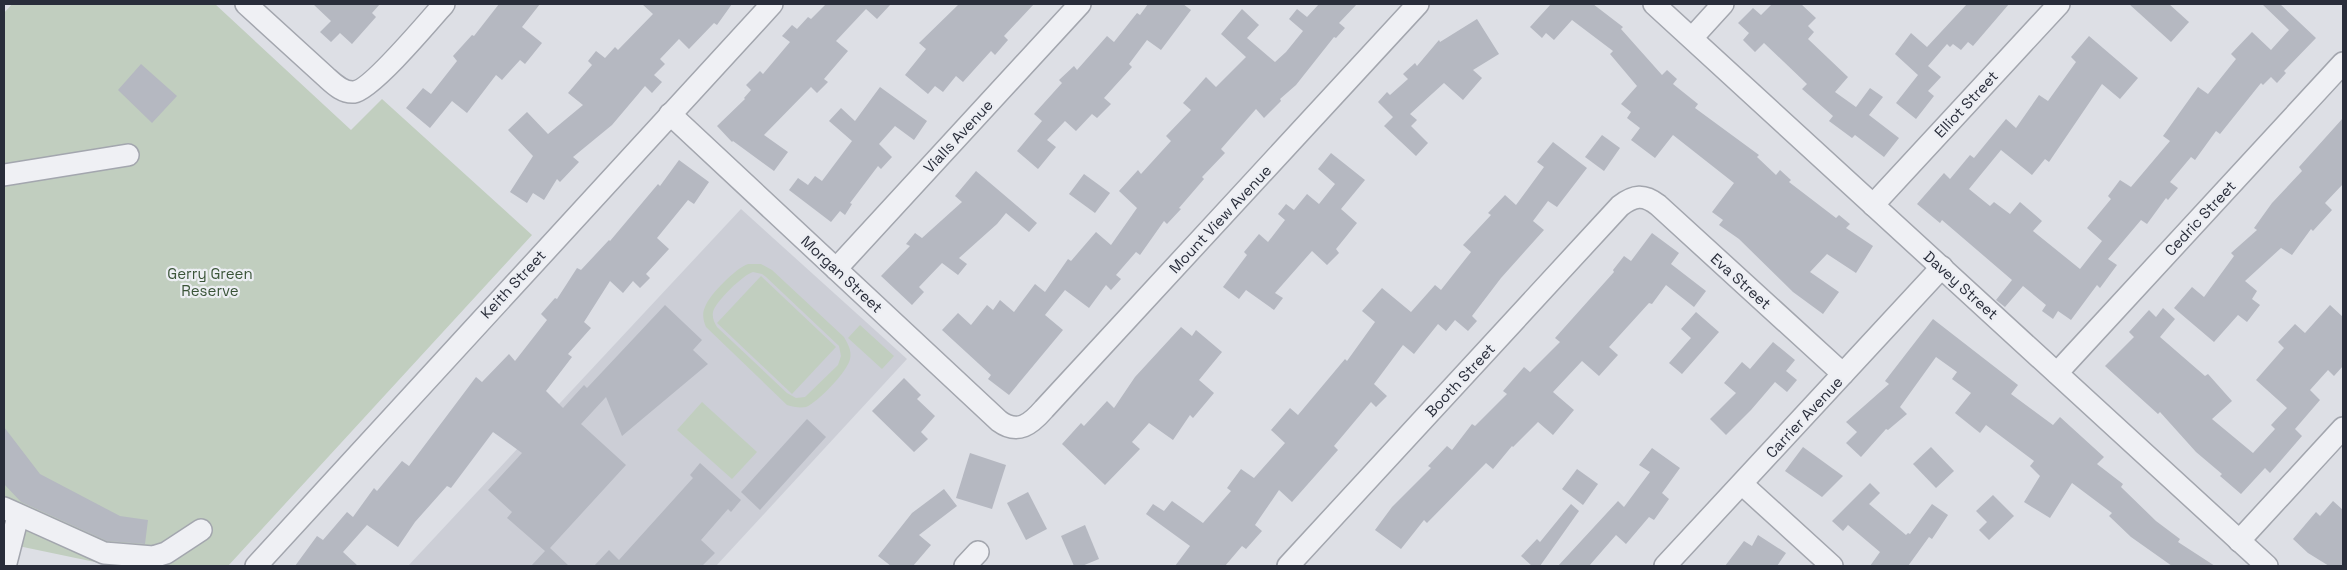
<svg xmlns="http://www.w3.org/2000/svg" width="2347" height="570" font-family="'Space Grotesk',sans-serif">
  <rect width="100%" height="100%" fill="#dddfe5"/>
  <path fill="#ccced6" d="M741 209 907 359 716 566H408Z"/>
  <g fill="#c1cebf" fill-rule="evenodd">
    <path d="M12 4H215L351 130 382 99 532 235 228 566H114L4 543V13Z"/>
    <path d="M748 264H761L772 270 844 337C848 344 852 351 850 359 848 371 817 403 806 407 800 408 793 407 787 405L706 327C703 320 702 313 705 307 710 294 736 268 748 264ZM753 272 762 274 766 277 839 346 841 356 838 365 805 397 796 398 787 393 717 327C714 322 712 317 713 312 715 302 744 274 753 272Z"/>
    <path d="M761 276 836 347 792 394 717 323Z"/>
    <path d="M860 325 894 356 882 369 848 338Z"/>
    <path d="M702 402 757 452 732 479 677 430Z"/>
  </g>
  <g fill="#b5b8c1">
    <path d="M313 4H380L372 13 376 17 352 44 340 33 331 42 320 32 331 21Z"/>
    <path d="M499 4H540L522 27 542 43 525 64 520 60 502 80 496 75 467 113 452 101 430 128 406 108 423 88 431 94 457 61 453 56 472 35 474 36Z"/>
    <path d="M642 4H732L717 25 714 23 689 49 679 39 660 59 665 64 654 75 662 82 652 93 645 86 612 125 573 157 579 162 560 182 557 179 544 200 533 193 527 203 510 192 533 156 508 130 527 112 548 134 583 105 568 93 592 65 588 61 596 51 605 58 615 47 618 50 653 14Z"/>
    <path d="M826 4H891L877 19 866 9 836 41 848 51 824 79 828 82 817 93 811 87 764 135 788 152 774 171 733 141 732 142 717 126 745 99 744 98 751 90 746 85 760 71 763 74 790 42 782 36 792 25 797 29 808 17 811 19Z"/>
    <path d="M959 4H1034L1004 36 1008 40 995 55 991 51 963 82 956 76 943 92 935 86 928 94 905 75 926 49 919 43Z"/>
    <path d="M1148 4H1183L1191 10 1161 50 1147 40 1129 64 1132 67 1104 98 1111 104 1097 118 1092 114 1076 131 1065 121 1047 140 1056 147 1038 169 1017 151 1042 121 1034 114 1062 83 1059 80 1074 66 1077 70 1107 36 1114 42 1137 13 1140 15Z"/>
    <path d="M1319 4H1357L1339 23 1345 28 1336 38 1334 37 1296 85 1280 99 1281 101 1264 118 1256 109 1221 149 1225 153 1202 177 1204 179 1179 208 1181 209 1167 224 1164 221 1140 255 1136 252 1116 275 1121 279 1111 290 1106 285 1089 308 1065 290 1045 315 1063 330 1009 395 988 379 991 375 942 330 958 313 971 325 987 305 993 310 1000 300 1014 312 1035 284 1045 292 1068 259 1071 261 1096 232 1111 245 1137 208 1119 191 1138 170 1141 174 1171 141 1166 136 1191 110 1183 103 1206 77 1216 87 1246 57 1221 34 1242 9 1259 25 1247 38 1275 62 1286 52 1303 31 1289 19 1297 9 1307 17Z"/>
    <path d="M1551 4H1593L1623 27 1621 29 1662 75 1667 70 1677 79 1673 84 1698 104 1695 108 1759 155 1757 157 1776 175 1780 170 1791 180 1789 182 1836 218 1839 215 1850 224 1846 228 1873 246 1856 273 1827 254 1810 272 1839 292 1823 314 1793 292 1739 239 1719 225 1723 220 1712 212 1734 183 1673 135 1655 158 1631 140 1640 128 1627 118 1631 112 1621 104 1637 86 1610 54 1613 51 1572 20 1554 40 1546 33 1542 38 1530 27Z"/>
    <path d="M1772 4H1801L1816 18 1808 26 1814 32 1808 39 1848 77 1835 92 1856 107 1870 88 1883 97 1869 115 1899 138 1884 157 1855 135 1852 138 1829 121 1833 116 1802 89 1807 84 1764 43 1755 52 1743 40 1749 33 1738 23 1753 8 1761 15Z"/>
    <path d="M1967 4H2009L1973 46 1968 42 1961 50 1953 44 1950 47 1947 44 1928 66 1941 77 1928 91 1934 96 1916 119 1896 103 1918 75 1895 54 1911 33 1927 47Z"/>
    <path d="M2129 4H2169L2189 22 2171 42Z"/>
    <path d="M2262 4H2280L2316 38 2284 71 2286 73 2277 83 2271 77 2263 85 2261 83 2220 134 2216 131 2195 160 2191 157 2170 182 2178 188 2168 200 2166 198 2147 224 2141 220 2108 259 2117 265 2100 288 2097 285 2071 320 2058 311 2053 319 2042 311 2046 305 2023 286 2005 307 1996 300 2012 280 1942 220 1940 223 1917 204 1944 173 1950 179 1970 155 1974 158 2006 119 2016 128 2039 95 2048 101 2076 62 2071 57 2089 36 2138 78 2120 99 2102 84 2049 162 2045 159 2032 175 2001 150 1969 189 1990 206 1994 202 2010 214 2020 202 2042 221 2033 231 2080 269 2102 241 2087 228 2111 199 2108 196 2120 180 2131 187 2170 141 2163 136 2198 87 2208 94 2236 59 2231 54 2252 32 2271 50 2289 30Z"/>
    <path d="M1477 19 1499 54 1473 70 1482 78 1463 100 1444 83 1410 114 1417 120 1411 126 1428 143 1416 156 1384 126 1393 117 1378 102 1387 92 1390 95 1408 79 1403 74 1415 63 1417 66 1439 40 1440 42Z"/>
    <path d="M141 64 177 96 152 123 118 90Z"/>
    <path d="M880 87 927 121 914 140 895 126 879 144 892 157 881 169 878 166 850 203 852 204 845 215 840 211 831 222 789 190 798 178 808 185 815 176 822 181 852 141 829 121 841 108 855 121Z"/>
    <path d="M2343 118V184L2325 203 2332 210 2313 231 2311 229 2292 255 2281 248 2245 281 2257 291 2252 299 2260 305 2247 322 2238 315 2214 342 2174 308 2192 287 2204 297 2234 256 2231 253 2257 230 2254 228 2272 203 2302 171 2299 167Z"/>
    <path d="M1602 135 1620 148 1604 171 1585 157Z"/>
    <path d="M1553 142 1587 168 1557 207 1548 201 1533 221 1544 230 1501 278 1472 316 1477 321 1468 331 1455 320 1446 331 1438 324 1414 354 1403 345 1374 384 1387 396 1376 407 1371 402 1334 446 1338 450 1292 502 1279 490 1255 525 1262 531 1246 549 1242 546 1225 566H1175L1190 546 1146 514 1153 504 1164 511 1172 501 1203 523 1231 491 1227 488 1241 469 1254 478 1285 443 1271 430 1290 408 1298 415 1345 359 1347 361 1375 322 1362 311 1382 288 1411 312 1435 285 1441 290 1471 252 1463 245 1491 215 1488 213 1505 195 1516 205 1544 167 1537 162Z"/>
    <path d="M1331 153 1365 180 1341 209 1357 223 1336 249 1339 253 1327 265 1312 251 1275 293 1283 298 1274 310 1246 290 1239 299 1223 287 1247 255 1244 252 1259 234 1268 242 1285 220 1278 214 1286 204 1294 210 1307 194 1319 204 1335 184 1318 169Z"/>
    <path d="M679 160 709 182 694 204 688 200 657 238 669 249 646 274 650 278 640 288 633 281 623 293 610 281 584 322 591 328 568 354 572 357 546 391 563 408 584 385 587 388 665 305 702 340 693 350 708 364 622 436 606 397 581 424 626 465 550 548 569 566H531L545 551 507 518 512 512 488 490 522 453 493 432 451 488 447 486 415 522 398 547 367 525 343 552 358 566H295L317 536 323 540 347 512 353 517 374 488 377 491 402 461 409 466 476 377 482 382 509 354 515 361 547 320 541 314 555 298 557 299 577 268 581 270 609 240 610 241 658 184 660 186Z"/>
    <path d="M976 171 1037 223 1029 232 1006 213 997 224 959 258 967 264 958 275 942 263 919 287 924 292 912 305 881 276 910 246 906 244 915 233 922 238 962 202 955 196Z"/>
    <path d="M1084 174 1110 193 1095 213 1069 194Z"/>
    <path d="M1652 233 1679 253 1671 264 1706 291 1694 307 1666 285 1652 304 1649 303 1609 347 1618 355 1599 376 1582 361 1553 392 1574 410 1553 435 1538 422 1513 447 1512 446 1493 469 1486 463 1427 523 1424 520 1401 549 1375 530 1392 507 1431 468 1428 466 1447 446 1452 450 1472 424 1475 426 1507 394 1503 391 1524 367 1530 372 1560 342 1555 338 1614 272 1613 270 1624 256 1631 261Z"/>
    <path d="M2330 305 2343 317V366L2334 376 2328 370 2310 390 2320 400 2295 429 2302 436 2270 473 2265 468 2241 494 2220 476 2222 474 2196 452 2160 412 2158 414 2105 366 2134 337 2129 332 2149 310 2156 317 2163 308 2175 319 2160 337 2205 376 2208 374 2232 401 2212 419 2253 453 2275 429 2271 425 2287 408 2256 380 2284 348 2278 342 2295 324 2305 333Z"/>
    <path d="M1696 312 1719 332 1682 374 1669 363 1691 338 1681 329Z"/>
    <path d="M1933 319 2018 385 2011 394 2053 425 2060 417 2104 457 2097 464 2123 484 2121 487 2156 521 2180 539 2178 542 2215 566H2172L2131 537 2109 516 2112 513 2072 483 2050 518 2024 502 2040 476 2030 466 2034 461 1986 425 1980 433 1955 413 1971 393 1952 379 1957 372 1936 357 1900 407 1907 414 1888 430 1886 429 1861 457 1846 443 1857 432 1846 422 1889 384 1885 381Z"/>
    <path d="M1181 327 1192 336 1196 330 1222 352 1199 380 1214 393 1193 418 1190 415 1173 440 1149 423 1132 442 1140 449 1105 485 1062 444 1081 423 1084 426 1107 401 1114 408 1135 377Z"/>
    <path d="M1773 342 1795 360 1786 371 1797 380 1787 392 1775 382 1751 410 1726 435 1710 419 1736 393 1724 383 1742 362 1750 369Z"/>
    <path d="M904 378 921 395 917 399 935 416 921 432 928 439 914 452 872 411Z"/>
    <path d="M807 419 826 437 760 510 741 492Z"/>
    <path d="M4 427 40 474 120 516 148 520 145 544 107 541 21 502 4 484Z"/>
    <path d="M1803 447 1843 476 1822 497 1785 471Z"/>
    <path d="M1931 447 1954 471 1936 488 1913 464Z"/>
    <path d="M1652 448 1680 468 1662 493 1669 499 1654 520 1649 517 1626 544 1616 535 1589 566H1558L1618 501 1624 507 1650 472 1639 465Z"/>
    <path d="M970 453 1006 465 992 509 956 498Z"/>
    <path d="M700 463 741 500 731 512 728 509 701 540 715 553 702 566H594L609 550 619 560 693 478 690 475Z"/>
    <path d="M1577 469 1598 484 1583 505 1562 489Z"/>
    <path d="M1870 483 1880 493 1869 504 1906 535 1908 533 1910 534 1932 504 1948 515 1932 539 1929 537 1908 566H1870L1880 552 1848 525 1843 531 1832 521Z"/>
    <path d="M944 489 957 506 919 535 931 545 913 566H891L878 556 912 513Z"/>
    <path d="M1028 492 1047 529 1026 540 1007 503Z"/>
    <path d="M1993 495 2014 516 1989 540 1979 530 1987 522 1976 511Z"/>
    <path d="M2333 501 2343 510V566H2329L2308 553 2293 539 2316 512 2320 516Z"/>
    <path d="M1571 504 1579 511 1540 566H1532L1521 556 1537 539 1540 542Z"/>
    <path d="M1085 525 1099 559 1082 566H1074L1061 536Z"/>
    <path d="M1758 535 1786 553 1777 566H1725L1744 541 1752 546Z"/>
  </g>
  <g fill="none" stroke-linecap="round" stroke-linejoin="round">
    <defs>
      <g id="minor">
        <path d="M246 4 325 76C333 83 342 93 354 92 371 90 430 20 444 4"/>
        <path d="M1654 4 2267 566"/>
        <path d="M1692 38 1723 4"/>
        <path d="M670 114 999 421C1018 435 1031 424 1044 409L1418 4"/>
        <path d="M4 175 128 155"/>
        <path d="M1873 205 2059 4"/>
        <path d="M836 269 1080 4"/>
        <path d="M2057 373 2343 63"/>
        <path d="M1742 484 1832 566"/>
        <path d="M4 508 104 553 153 557 166 553 201 530"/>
        <path d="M2239 541 2343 428"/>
        <path d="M6 563 18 516"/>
        <path d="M256 566 772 4"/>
        <path d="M965 566 978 552"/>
        <path d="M1288 566 1620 206C1634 195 1644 194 1658 205L1843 374"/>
        <path d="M1665 566 1942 267"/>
      </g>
    </defs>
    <use href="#minor" stroke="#a3a6ae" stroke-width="24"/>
    <use href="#minor" stroke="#eff0f4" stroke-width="21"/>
  </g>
  <g text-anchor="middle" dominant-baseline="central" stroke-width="4.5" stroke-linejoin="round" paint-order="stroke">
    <g font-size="15" fill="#292d3a" stroke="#eceef3">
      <text transform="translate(1966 104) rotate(-47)">Elliot Street</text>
      <text transform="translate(958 136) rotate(-47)">Vialls Avenue</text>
      <text transform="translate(2200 218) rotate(-47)">Cedric Street</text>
      <text transform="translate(1220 219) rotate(-47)">Mount View Avenue</text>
      <text transform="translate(842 274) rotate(43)">Morgan Street</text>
      <text transform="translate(1741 281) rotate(42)">Eva Street</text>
      <text transform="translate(513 284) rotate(-47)">Keith Street</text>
      <text transform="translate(1961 285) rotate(42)">Davey Street</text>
      <text transform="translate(1460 380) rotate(-47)">Booth Street</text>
      <text transform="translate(1804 417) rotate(-47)">Carrier Avenue</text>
    </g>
    <g font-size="15" fill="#3a5438" stroke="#eceef3">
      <text x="210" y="273">Gerry Green<tspan x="210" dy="17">Reserve</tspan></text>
    </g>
  </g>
  <rect width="2347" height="570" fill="none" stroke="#292d3a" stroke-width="10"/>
</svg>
